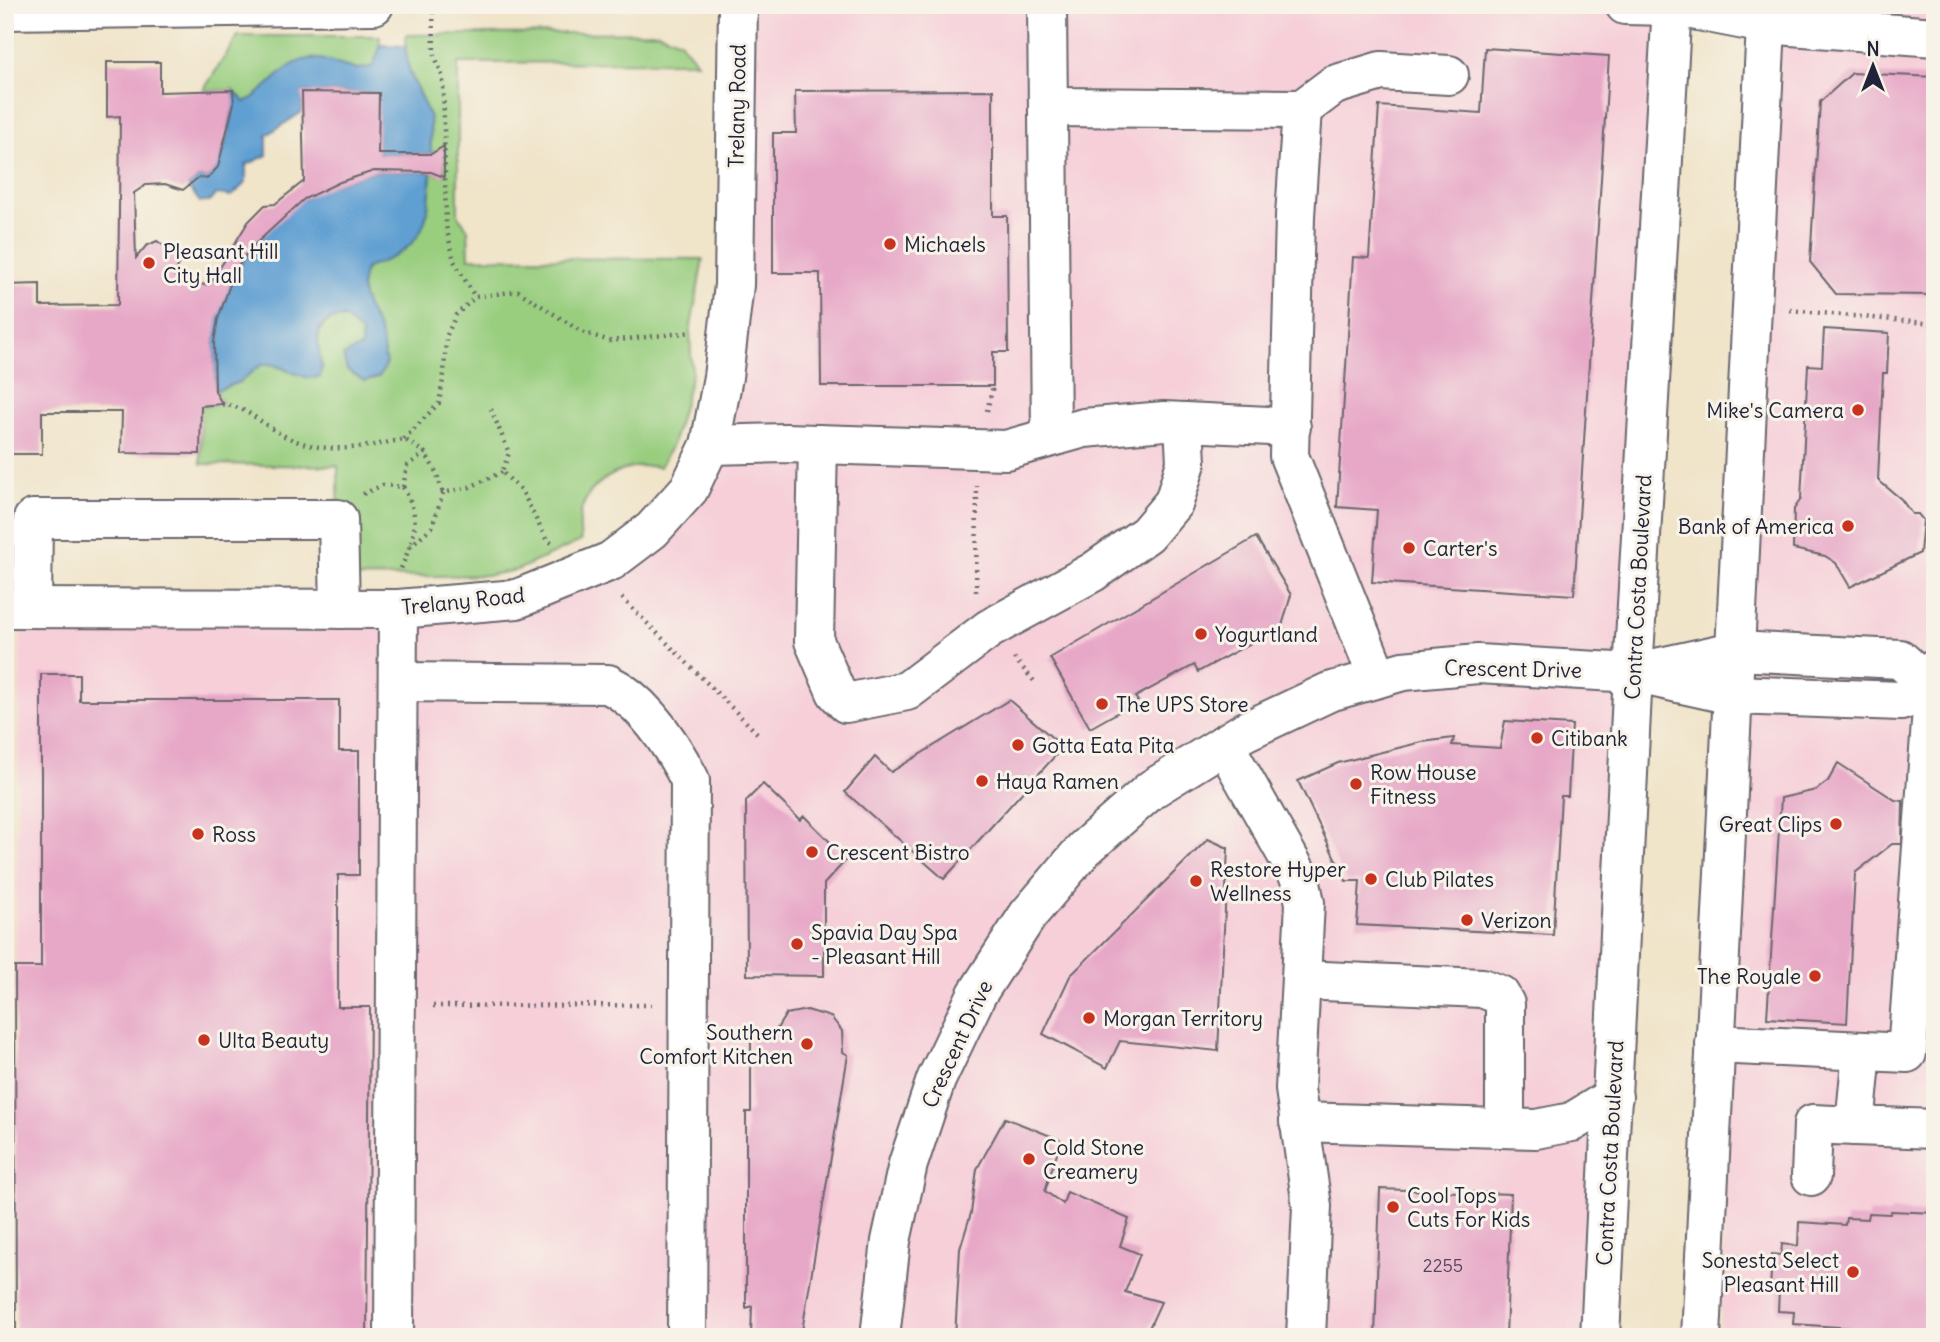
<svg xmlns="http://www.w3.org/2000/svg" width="1940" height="1342" font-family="Delius,sans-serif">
  <rect width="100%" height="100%" fill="#f7f3e8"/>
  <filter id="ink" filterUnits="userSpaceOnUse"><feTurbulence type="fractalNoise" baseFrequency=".0143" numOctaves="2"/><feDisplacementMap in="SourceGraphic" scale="14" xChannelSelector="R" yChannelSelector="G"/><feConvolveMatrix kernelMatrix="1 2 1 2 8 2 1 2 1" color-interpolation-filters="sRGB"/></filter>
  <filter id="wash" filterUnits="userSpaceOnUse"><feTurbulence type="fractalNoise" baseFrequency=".00686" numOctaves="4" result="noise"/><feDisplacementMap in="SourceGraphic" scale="28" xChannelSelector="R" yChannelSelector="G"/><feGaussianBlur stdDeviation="1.57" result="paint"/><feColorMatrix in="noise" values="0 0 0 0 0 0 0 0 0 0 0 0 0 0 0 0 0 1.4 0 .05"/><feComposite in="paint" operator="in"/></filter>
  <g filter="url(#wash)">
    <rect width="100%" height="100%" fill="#f0e4c9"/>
    <g fill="#f6cfd9">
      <path d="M738 5 1672 6 1600 1337H16L15 967 21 608 398 609 611 561 710 445Z"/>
      <path d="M1767 5H1935V1337H1720Z"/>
    </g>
    <g fill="#99ce7f" stroke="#5e785d" stroke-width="2">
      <path d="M658 32 680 41 697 62 458 63V215L468 230 469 258 703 259 690 332 692 373 673 443 660 467C629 462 593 477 582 508 578 518 580 532 581 541L517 570 490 575 339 578 338 466 201 464 200 406 222 404 215 391 239 382 260 365 272 364 295 374 323 368C314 345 315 318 345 318L362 333 361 347 347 370 365 381C366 359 367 337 367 315 367 293 354 295 366 268 422 249 429 229 431 172L444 176V147L431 154 430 118 406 63V35Z"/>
      <path d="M238 36H380L379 58 373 66 363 71 335 65 289 67 259 96 245 103 233 90 203 91Z"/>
    </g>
    <g fill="#5f9fd2" stroke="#406086" stroke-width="2">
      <path d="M381 45 405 46 410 74 430 118 431 154H378V93L303 92 302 112 267 135V155L246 165V182L232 196 216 194 209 202H200L188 186 199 177 207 179C225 159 234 117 233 90L245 102C268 92 283 62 309 59 332 56 349 76 373 66Z"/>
      <path d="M374 171 431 172C429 229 422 249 366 268 354 295 369 307 379 331 383 342 384 353 386 365L379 377 365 381 347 370 343 356 361 347 362 334 345 318C299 318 327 356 320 377L308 378 272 364 261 365 239 382 215 391C215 375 213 359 214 343 217 286 258 229 305 198 325 185 351 179 374 171Z"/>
    </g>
    <g id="blocks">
      <g fill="#e7a8c7">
        <path d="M1485 48 1609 56 1574 595 1372 582 1377 510 1337 507 1353 257 1369 258 1379 106 1481 113Z"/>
        <path d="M107 62H160V92L233 90 234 103 218 167 207 179 199 177 183 190 165 184 146 185 134 193 136 258 146 246 157 241 180 258 175 277 198 285 210 284 248 222 265 205 275 204 304 181 302 92 379 93 378 154H431L444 146V177L431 172 374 171 340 182 304 199 250 249 234 273 218 319 214 342 215 391 222 404 201 406 200 454 121 453 122 412H42V454H5V285L40 284V306L118 305 120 116 107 117Z"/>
        <path d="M1852 73 1935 77V295L1836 294 1810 262 1820 102Z"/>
        <path d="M993 90V216H1007L1008 352H993V386H821L820 273H773V133H796L795 91Z"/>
        <path d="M1824 329 1889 333 1887 373H1883L1878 480 1901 499 1912 514H1918L1923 520 1920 553 1850 587 1836 563 1825 556 1793 549 1794 509 1801 499 1808 365 1822 366Z"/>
        <path d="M1256 537 1291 595 1282 626 1198 672 1194 665 1135 697 1138 701 1090 728 1050 658Z"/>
        <path d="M41 674H79V700H339V751H359V875H338V1007H370L367 1337H16L15 967H41Z"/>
        <path d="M1009 700 1063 747 944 879 845 792 875 757 891 772Z"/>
        <path d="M1505 721 1572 725 1568 796H1561L1553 935 1357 925 1360 881H1346L1298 781 1338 763 1422 742 1454 738 1452 745 1500 748Z"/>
        <path d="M1838 763 1895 800 1903 801 1902 844H1892L1855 873 1847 1023 1767 1018 1781 798 1816 790 1828 781Z"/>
        <path d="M763 784 800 820 804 816 847 859 824 884V976L747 975 746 801Z"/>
        <path d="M1208 839 1228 848 1218 1051 1120 1041 1107 1068 1043 1034 1070 976Z"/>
        <path d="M807 1010 831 1017 842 1031 843 1052 848 1055 801 1337H751L752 1306 746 1308V1112H751V1036L773 1035 786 1014Z"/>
        <path d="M1005 1118 1061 1140 1045 1191 1063 1204 1067 1192 1129 1219 1120 1246 1140 1254 1125 1292 1161 1302 1145 1337H955L960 1249 971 1213 977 1169Z"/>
        <path d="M1380 1189 1511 1194 1506 1337H1375Z"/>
        <path d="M1891 1211 1935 1213V1337H1883L1884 1330 1793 1324 1794 1312 1778 1311 1779 1290 1770 1289 1772 1254 1781 1255 1782 1244 1798 1246 1799 1222 1845 1225 1846 1218 1868 1219 1869 1213 1890 1214Z"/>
      </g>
    </g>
  </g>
  <g filter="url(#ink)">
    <use href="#blocks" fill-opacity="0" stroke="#6a666d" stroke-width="2"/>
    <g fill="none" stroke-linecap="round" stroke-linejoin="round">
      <defs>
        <g id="minor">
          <path d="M1047 5 1051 437"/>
          <path d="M1765 24 1935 37"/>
          <path d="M1048 107 1302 109"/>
          <path d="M818 444 814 641 836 692 846 703 907 691 989 629 1093 572 1147 534 1174 502 1186 463 1184 422"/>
          <path d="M710 445 786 443 1006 450 1084 428 1164 421 1291 427"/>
          <path d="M5 608 398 609 517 599 611 561 652 530 689 489 710 445 723 377 734 285 738 5"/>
          <path d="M32 608 33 519H338L340 609"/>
          <path d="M1378 678 1289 456 1295 216 1302 109 1334 85 1381 71 1449 75"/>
          <path d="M398 682 608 684C645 702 672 745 690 780L687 1337"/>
          <path d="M1224 744 1300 878 1305 903 1295 1089 1312 1206 1306 1337"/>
          <path d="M1301 980 1482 988 1500 995 1505 1004V1128"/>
          <path d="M1715 1044 1907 1053 1935 668"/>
          <path d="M1862 1051 1855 1126 1935 1129"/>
          <path d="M1299 1122 1536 1129 1572 1122 1613 1097"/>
          <path d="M1811 1176 1813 1124 1855 1126"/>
          <path d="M394 1337 398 609"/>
          <path d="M880 1337 891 1241 908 1164 936 1080 977 994 1028 915 1084 849 1152 789 1244 732 1329 692 1403 671 1478 664 1633 673 1732 695 1901 701 1933 689 1900 659 1734 651 1633 673"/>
        </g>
        <g id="major">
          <path d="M1625 5 1672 6 1765 24"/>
          <path d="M5 10 374 5"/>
          <path d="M1600 1337 1633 673 1672 5"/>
          <path d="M1701 1337 1767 5"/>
        </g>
      </defs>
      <use href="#minor" stroke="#6a666d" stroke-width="42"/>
      <use href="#major" stroke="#6a666d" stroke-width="42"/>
      <g stroke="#6a666d" stroke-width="4.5" stroke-dasharray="2 5" stroke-linecap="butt">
        <path d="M433 5 434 53 443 78 446 226 454 261 475 297"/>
        <path d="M1790 310 1935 324"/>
        <path d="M222 404C245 407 255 418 274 430 317 457 358 449 404 439L425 453"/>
        <path d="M491 409 509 453 502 472 522 491 546 539 552 543"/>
        <path d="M987 411 993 386"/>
        <path d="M404 439 439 403 444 374 446 337 456 315 475 297 518 291 582 332 610 341 692 332"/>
        <path d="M403 487 407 466 425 453 436 472 443 493"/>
        <path d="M363 494 383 485 403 487C423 521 414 536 400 571"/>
        <path d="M410 546 432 527 443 493 470 487 502 472"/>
        <path d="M976 592 977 486"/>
        <path d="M622 598 760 736"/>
        <path d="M1014 658 1034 681"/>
        <path d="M433 1006 652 1005"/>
      </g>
      <use href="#minor" stroke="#fff" stroke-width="38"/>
      <use href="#major" stroke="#fff" stroke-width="38"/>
    </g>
  </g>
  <g fill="#c8321e" stroke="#f7f3e8" stroke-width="2.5">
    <circle cx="890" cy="244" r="7"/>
    <circle cx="149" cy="263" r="7"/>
    <circle cx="1858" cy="410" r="7"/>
    <circle cx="1848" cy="526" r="7"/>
    <circle cx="1409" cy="548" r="7"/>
    <circle cx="1201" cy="634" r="7"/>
    <circle cx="1102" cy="704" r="7"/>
    <circle cx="1537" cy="738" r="7"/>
    <circle cx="1018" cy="745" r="7"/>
    <circle cx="982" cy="781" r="7"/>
    <circle cx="1356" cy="784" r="7"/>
    <circle cx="1836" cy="824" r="7"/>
    <circle cx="198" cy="834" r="7"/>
    <circle cx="812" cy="852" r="7"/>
    <circle cx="1371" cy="879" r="7"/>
    <circle cx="1196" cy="881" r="7"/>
    <circle cx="1467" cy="920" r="7"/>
    <circle cx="797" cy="944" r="7"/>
    <circle cx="1815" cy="976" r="7"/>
    <circle cx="1089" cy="1018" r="7"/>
    <circle cx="204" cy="1040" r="7"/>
    <circle cx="807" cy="1044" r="7"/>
    <circle cx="1029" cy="1159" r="7"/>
    <circle cx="1393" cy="1207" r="7"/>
    <circle cx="1853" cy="1272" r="7"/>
  </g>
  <g text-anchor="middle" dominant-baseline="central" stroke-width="6" stroke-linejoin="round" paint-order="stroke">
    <g font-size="18" fill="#53445e">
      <text x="1443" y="1265">2255</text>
    </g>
    <g font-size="21" fill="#22223b" stroke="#f7f3e8">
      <text transform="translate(737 106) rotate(-89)">Trelany Road</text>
      <text transform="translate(1638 587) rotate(-87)">Contra Costa Boulevard</text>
      <text transform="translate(463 601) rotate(-6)">Trelany Road</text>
      <text transform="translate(1513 669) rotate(1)">Crescent Drive</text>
      <text transform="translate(957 1044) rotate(-65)">Crescent Drive</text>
      <text transform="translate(1610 1153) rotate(-87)">Contra Costa Boulevard</text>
    </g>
    <g font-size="21" fill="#22223b" stroke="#f7f3e8" text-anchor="start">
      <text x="904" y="244">Michaels</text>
      <text x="163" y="251">Pleasant Hill<tspan x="163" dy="24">City Hall</tspan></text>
      <text x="1844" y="410" text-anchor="end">Mike's Camera</text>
      <text x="1834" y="526" text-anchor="end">Bank of America</text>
      <text x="1423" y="548">Carter's</text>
      <text x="1215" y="634">Yogurtland</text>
      <text x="1116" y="704">The UPS Store</text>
      <text x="1551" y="738">Citibank</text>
      <text x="1032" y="745">Gotta Eata Pita</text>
      <text x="1370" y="772">Row House<tspan x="1370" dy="24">Fitness</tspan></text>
      <text x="996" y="781">Haya Ramen</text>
      <text x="1822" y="824" text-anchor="end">Great Clips</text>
      <text x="212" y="834">Ross</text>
      <text x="826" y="852">Crescent Bistro</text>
      <text x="1210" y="869">Restore Hyper<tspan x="1210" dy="24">Wellness</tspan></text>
      <text x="1385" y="879">Club Pilates</text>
      <text x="1481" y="920">Verizon</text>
      <text x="811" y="932">Spavia Day Spa<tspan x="811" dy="24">- Pleasant Hill</tspan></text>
      <text x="1801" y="976" text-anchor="end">The Royale</text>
      <text x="1103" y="1018">Morgan Territory</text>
      <text x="793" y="1032" text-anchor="end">Southern<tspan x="793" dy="24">Comfort Kitchen</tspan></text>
      <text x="218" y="1040">Ulta Beauty</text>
      <text x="1043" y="1147">Cold Stone<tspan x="1043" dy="24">Creamery</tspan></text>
      <text x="1407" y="1195">Cool Tops<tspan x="1407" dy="24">Cuts For Kids</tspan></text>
      <text x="1839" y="1260" text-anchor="end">Sonesta Select<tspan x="1839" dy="24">Pleasant Hill</tspan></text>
    </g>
  </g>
  <rect width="1940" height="1342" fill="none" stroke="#f7f3e8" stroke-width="28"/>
  <g transform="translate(1873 66)" stroke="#f7f3e8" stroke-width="5" paint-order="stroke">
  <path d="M0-5L12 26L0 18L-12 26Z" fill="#22223b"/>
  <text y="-10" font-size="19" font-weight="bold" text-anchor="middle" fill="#22223b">N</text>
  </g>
</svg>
